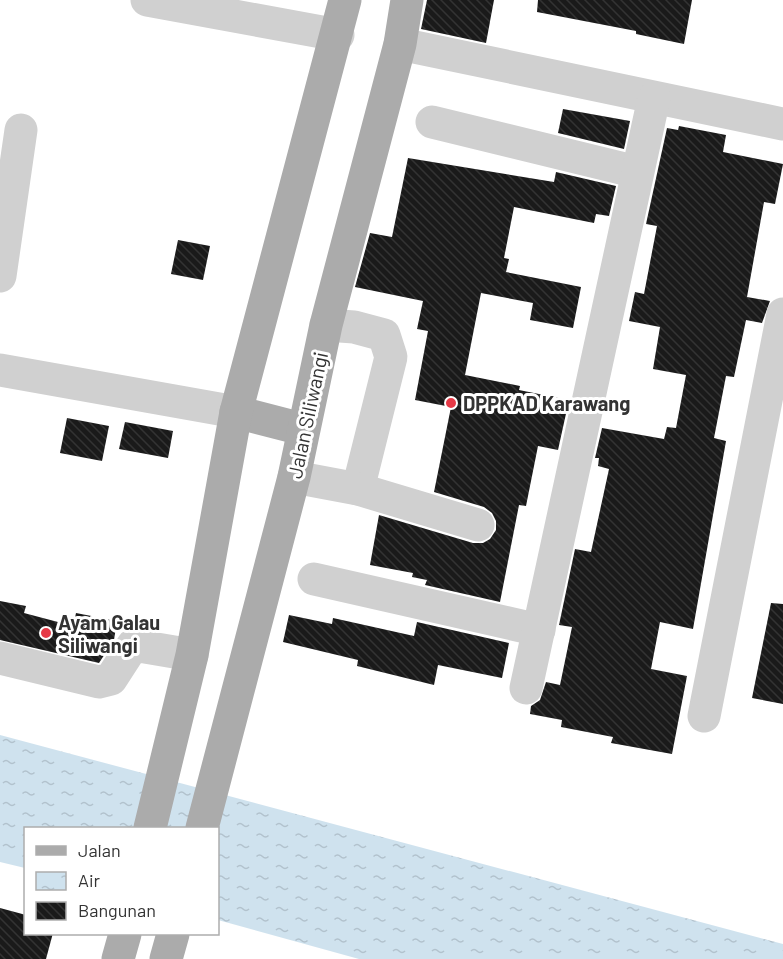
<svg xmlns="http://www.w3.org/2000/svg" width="783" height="959" font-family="Barlow,sans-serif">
  <defs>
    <pattern id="water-ripples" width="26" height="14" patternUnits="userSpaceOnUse" patternTransform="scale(1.5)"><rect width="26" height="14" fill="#cfe2ee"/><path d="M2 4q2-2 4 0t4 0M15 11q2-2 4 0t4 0" fill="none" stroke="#b2c2cd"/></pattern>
    <pattern id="building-back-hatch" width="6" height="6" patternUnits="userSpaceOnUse" patternTransform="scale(1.5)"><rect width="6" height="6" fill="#1a1a1a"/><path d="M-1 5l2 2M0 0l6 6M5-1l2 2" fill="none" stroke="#333"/></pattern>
  </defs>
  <rect width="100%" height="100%" fill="#fff"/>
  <path fill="url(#water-ripples)" d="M0 735 783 944V959H359L218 920V828H26L25 868 0 862Z"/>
  <g fill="url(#building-back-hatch)">
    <path d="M427 0H494L486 43 421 29Z"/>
    <path d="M538 0H692L684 44 636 34V31L537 12Z"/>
    <path d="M563 109 630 121 624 149 558 133Z"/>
    <path d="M679 126 726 135 723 152 783 164 775 204 764 202 747 297 770 301 762 323 746 320 734 377 726 376 714 438 726 441 693 629 660 622 651 669 687 676 672 754 611 743 613 737 561 727 562 720 530 714 531 706 540 700 546 682 560 685 572 627 559 625 575 549 591 552 609 469 598 466 599 458H595L602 428 664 439 667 427 676 428 686 375 653 369 660 327 629 321 635 292 644 294 657 226 646 224 667 128 678 130Z"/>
    <path d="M408 158 554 182 556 172 616 186 609 216 596 214 594 223 514 207 504 258 509 259 506 272 581 287 573 328 530 320 533 303 481 293 465 375 520 386 519 390 569 400 558 450 538 446 526 506 519 505 500 602 425 585 427 580 412 577 413 573 370 565 379 515 473 543H483L490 539 496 530V521L492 513 484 507 434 492 451 407 415 400 428 331 417 329 423 301 355 287 370 233 392 237Z"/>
    <path d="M178 240 210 246 203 280 171 274Z"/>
    <path d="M67 418 109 426 102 461 60 453Z"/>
    <path d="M125 422 173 431 168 458 119 449Z"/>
    <path d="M0 601 26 606 24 613 73 626 76 613 117 621 114 640 99 663 0 640Z"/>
    <path d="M771 603 783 604V704L752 698Z"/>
    <path d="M289 615 332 624 333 618 414 636 417 622 509 643 502 678 438 665 434 685 357 666 358 660 283 642Z"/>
    <path d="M0 908 26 915V933H53L46 959H0Z"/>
  </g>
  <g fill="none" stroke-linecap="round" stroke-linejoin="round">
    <g stroke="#d0d0d0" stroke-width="33">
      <path d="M147 0 338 35"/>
      <path d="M400 44 783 124"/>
      <path d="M432 122 637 172"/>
      <path d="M0 276 21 130"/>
      <path d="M326 325 354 327 384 335 391 357 358 489"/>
      <path d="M0 370 236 412"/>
      <path d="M294 477 358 489 478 525"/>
      <path d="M314 579 539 630"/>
      <path d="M0 658 99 682 111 679 133 645 192 655"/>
      <path d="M526 688 654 98"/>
      <path d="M704 716 783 314"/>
    </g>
    <g stroke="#ababab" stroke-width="33">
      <path d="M236 412 302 429"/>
      <path d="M150 828 192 655 236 412 345 0"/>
      <path d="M202 828 294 477 326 325 400 44 407 0"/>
      <path d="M118 959 125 934"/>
      <path d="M166 959 173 934"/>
    </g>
  </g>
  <g fill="#e63946" stroke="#fff" stroke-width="2">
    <circle cx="451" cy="403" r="6"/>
    <circle cx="46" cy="633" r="6"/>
  </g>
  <g text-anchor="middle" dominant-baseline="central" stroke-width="6" stroke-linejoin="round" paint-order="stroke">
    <g font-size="20" font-weight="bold" fill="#333" stroke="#fff" text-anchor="start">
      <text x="463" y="403">DPPKAD Karawang</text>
      <text x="58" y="622">Ayam Galau<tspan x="58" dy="23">Siliwangi</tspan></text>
    </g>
    <g font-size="20" fill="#333" stroke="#fff">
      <text transform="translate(307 415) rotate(-78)">Jalan Siliwangi</text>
    </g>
  </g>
  <rect x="24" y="827" width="195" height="108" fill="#ffffff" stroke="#adadad" stroke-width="1.5"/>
  <rect x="36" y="846" width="30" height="9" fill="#ababab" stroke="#adadad" stroke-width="1.5"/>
  <text x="78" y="857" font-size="18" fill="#333333">Jalan</text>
  <rect x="36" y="872" width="30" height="18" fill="url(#water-ripples)" stroke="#adadad" stroke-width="1.5"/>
  <text x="78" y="887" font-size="18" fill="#333333">Air</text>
  <rect x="36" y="902" width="30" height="18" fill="url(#building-back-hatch)" stroke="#adadad" stroke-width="1.5"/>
  <text x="78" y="917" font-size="18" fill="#333333">Bangunan</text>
</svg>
